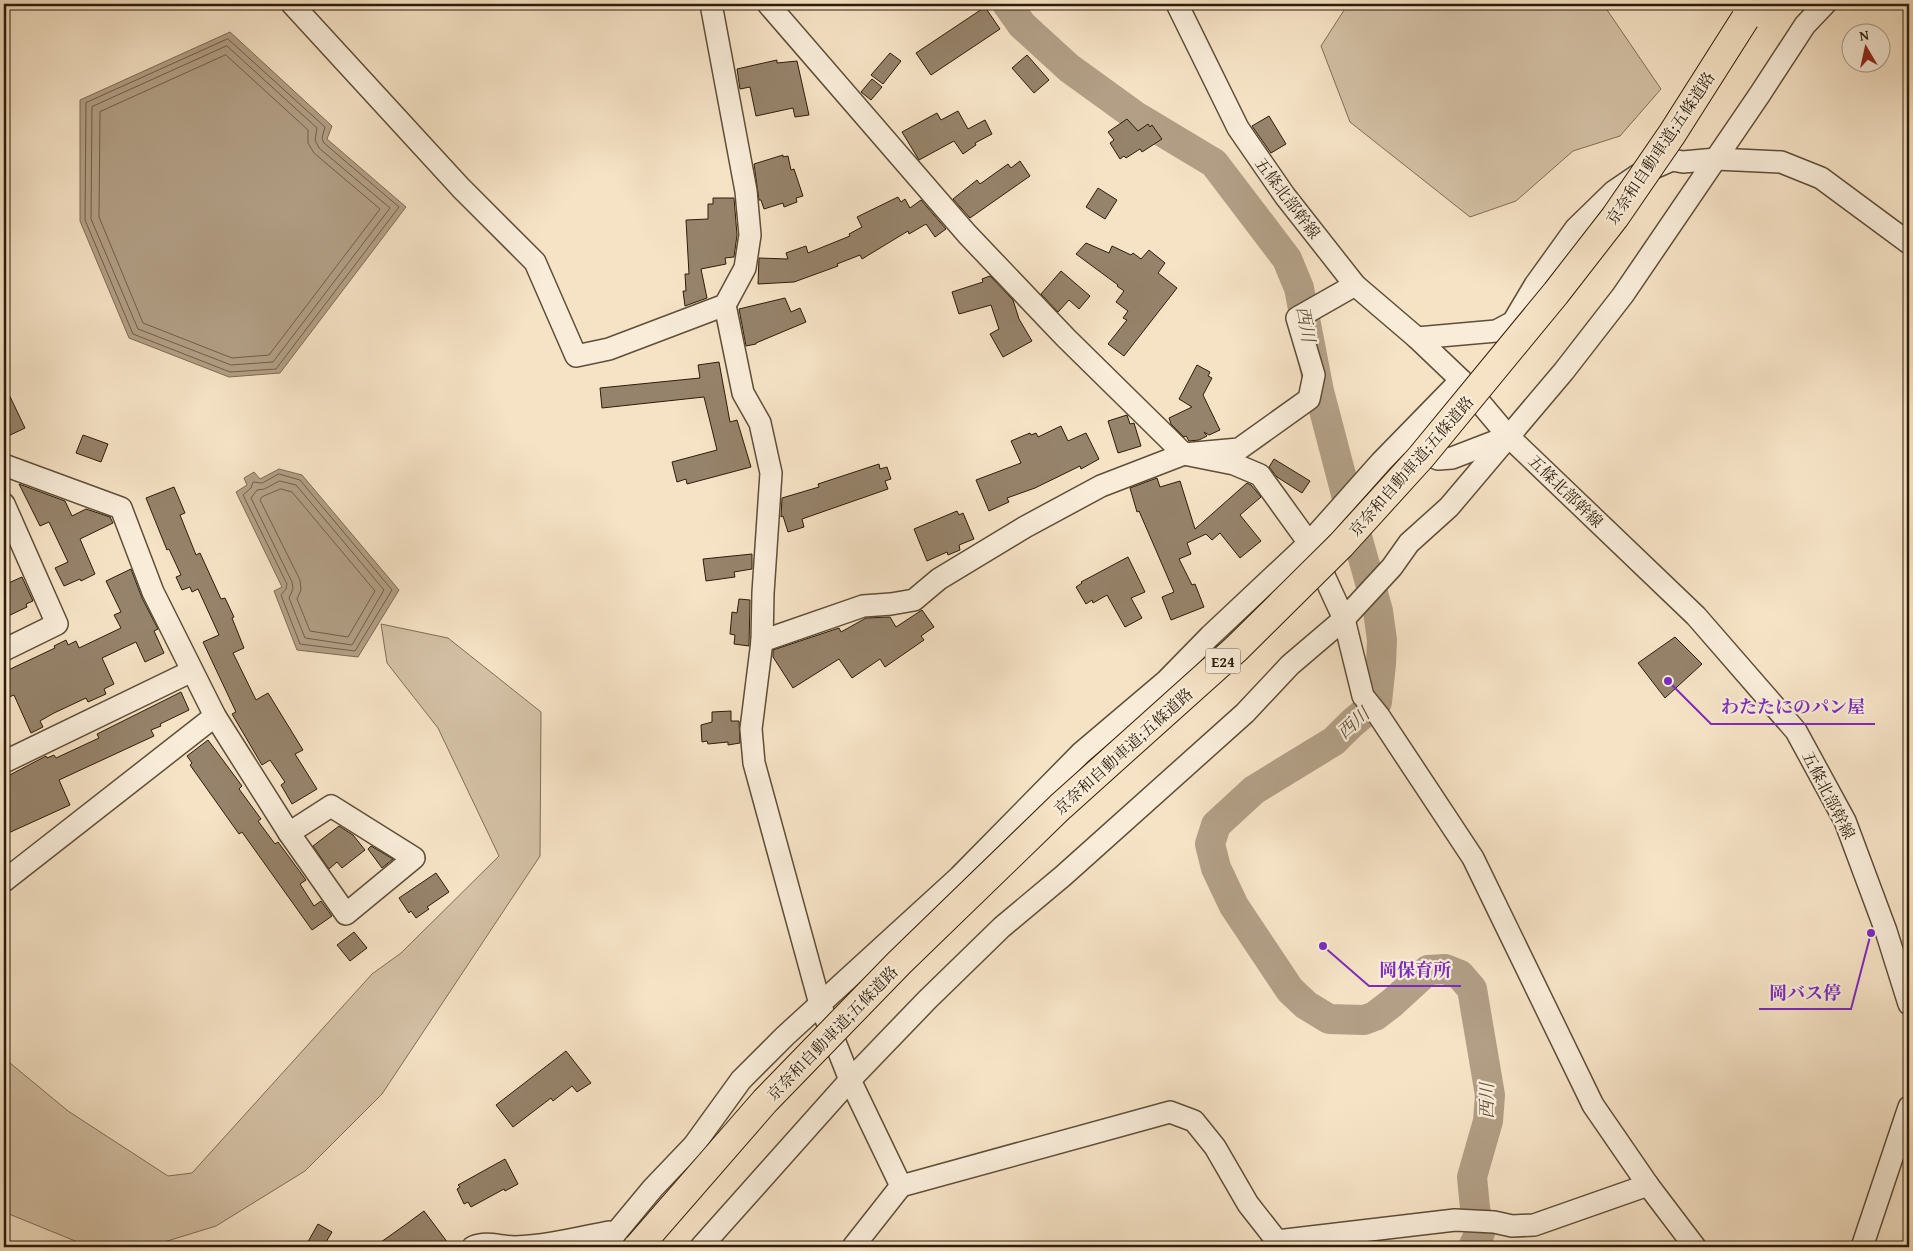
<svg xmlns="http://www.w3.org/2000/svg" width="1913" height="1251" font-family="'Gentium Book Plus','Noto Serif JP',serif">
  <rect width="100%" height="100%" fill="#f6e3c6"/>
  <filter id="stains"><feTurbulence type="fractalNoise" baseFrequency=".004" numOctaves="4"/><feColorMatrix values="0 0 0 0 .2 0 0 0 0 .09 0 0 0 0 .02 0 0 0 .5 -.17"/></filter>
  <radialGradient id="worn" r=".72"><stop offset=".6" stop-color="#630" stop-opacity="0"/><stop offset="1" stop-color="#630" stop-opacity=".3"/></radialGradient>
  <g fill="#d4c1a6" stroke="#806e58">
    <path d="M1348 4H1603L1661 89 1620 136 1573 151 1516 201 1470 217 1350 122 1321 46Z"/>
    <path d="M381 624 448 638 541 712 540 856 382 1094 305 1171 216 1226 148 1247H90L4 1212V1058L68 1111 168 1176 192 1173 372 974 401 953 499 856 438 728 387 663Z"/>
  </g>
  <g fill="#b29f86" stroke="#7d6b54">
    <path d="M230 32 332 126 327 139 406 207 280 373 229 377 129 338 80 221V100Z"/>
    <path d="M279 469 302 475 399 590 358 657 297 650 274 591 282 587 236 492 247 485 244 478 254 472 260 479Z"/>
  </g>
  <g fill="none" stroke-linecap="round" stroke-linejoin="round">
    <g stroke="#705e48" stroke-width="1">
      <path d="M228 39 325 127 322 138 324 143 399 207 276 369 230 372 133 334 85 220 86 103Z"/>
      <path d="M227 46 317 128 315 140 319 148 390 208 273 362 231 365 138 329 91 219 92 107Z"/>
      <path d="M226 55 308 130V143L314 153 380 209 269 355 232 358 143 323 99 217 100 112Z"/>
      <path d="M279 474 300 480 392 590 355 651 300 644 281 595 286 589 287 584 243 495 251 488 253 482 262 483Z"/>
      <path d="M280 481 296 485 384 590 352 645 305 638 289 598 293 589 292 582 251 498 257 490 264 489Z"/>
      <path d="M281 489 292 492 375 591 348 637 310 631 297 599 301 590 300 580 260 500 262 497Z"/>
    </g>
    <path stroke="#b29f86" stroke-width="30" d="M1007 4 1022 25 1069 68 1134 115 1214 163 1287 259 1299 288 1319 391 1358 540 1378 611 1382 640 1381 664 1377 702 1351 724 1334 741 1254 790 1216 825 1210 844 1216 868 1234 906 1290 990 1306 1005 1329 1019 1364 1020 1375 1016 1392 1003 1428 970 1445 969 1460 975 1472 989 1490 1095 1488 1121 1472 1177 1475 1208 1480 1233 1473 1247"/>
  </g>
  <g fill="#96836b" stroke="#2d1c09">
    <path d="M985 7 1000 29 931 75 916 53Z"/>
    <path d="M890 53 901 61 883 84 871 75Z"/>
    <path d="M1027 55 1049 80 1034 93 1012 68Z"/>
    <path d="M777 60V63L797 61 809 115 795 117 793 108 756 116 750 87 740 89 737 69Z"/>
    <path d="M872 79 882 87 871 100 861 92Z"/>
    <path d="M958 111 968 129 985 120 992 134 975 143 976 145 963 154 954 141 919 160 902 132 937 113 941 120Z"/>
    <path d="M1269 116 1286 144 1271 153 1252 126Z"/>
    <path d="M1127 119 1138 131 1148 124 1150 127 1152 125 1162 139 1142 152 1140 149 1126 158 1124 156 1120 159 1110 143 1114 140 1108 132Z"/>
    <path d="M783 155V157L788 156 791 170 794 169 803 196 796 198 797 202 784 207 783 203 764 209 761 200H759L754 164Z"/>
    <path d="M1020 161 1030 176 970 218 953 199 977 180 980 184 1008 164 1011 168Z"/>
    <path d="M1098 188 1117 200 1105 219 1086 207Z"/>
    <path d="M898 197 901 202 905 199 910 208 921 200 946 229 935 237 926 224 909 234 908 231 862 259 860 255 837 264 838 266 794 282 758 284 759 258 788 259 786 253 806 246 808 253 850 236 849 234 862 227 857 217Z"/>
    <path d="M713 198H734L737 235 734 257 725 258 726 264 701 269 707 298 685 306 683 291H686L685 274H689L686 220 708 219V204H713Z"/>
    <path d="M1086 243 1109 253 1112 246 1131 255 1133 253 1141 259 1149 250 1165 263 1158 273 1177 288 1124 356 1108 344 1127 320 1123 318 1128 311 1116 302 1124 291 1117 286 1118 285 1076 254Z"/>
    <path d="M1061 271 1090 296 1079 309 1069 300 1058 312 1041 294Z"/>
    <path d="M990 276 1013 300 1019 319 1032 341 1003 357 990 334 999 329 991 305 959 314 952 292 983 282 982 279Z"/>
    <path d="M785 298 791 312 800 308 806 322 756 343V344L746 346 739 309Z"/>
    <path d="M719 362 730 422 737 420 751 467 687 484 686 479 677 482 672 462 717 450 704 397 602 408 600 388 700 378 698 365Z"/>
    <path d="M1197 365 1210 372 1208 376 1212 378 1203 395 1220 430 1209 435 1204 432 1207 436 1199 440 1189 441 1186 436 1184 437 1171 424 1169 418 1192 407 1179 399Z"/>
    <path d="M4 384 25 428 4 438Z"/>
    <path d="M1127 415 1130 424 1134 423 1141 446 1118 453 1108 421Z"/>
    <path d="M1061 426 1068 441 1086 433 1099 459 1081 469 1080 466 1035 488 1007 498 1009 502 989 511 976 480 1021 463 1011 441 1030 433 1031 435 1036 433 1038 437Z"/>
    <path d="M83 435 108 444 101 462 76 453Z"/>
    <path d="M1274 459 1310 481 1302 493 1277 477 1269 467Z"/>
    <path d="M879 464 880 469 887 467 891 479 885 481 888 489 802 519 804 527 788 532 783 516 781 517 782 498 819 487 818 484Z"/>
    <path d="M1157 478 1160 487 1180 481 1195 529 1247 483 1251 485 1261 497 1240 515 1261 541 1240 558 1220 533 1212 540 1206 534 1187 543 1191 554 1179 559 1192 585 1195 584 1204 607 1171 620 1162 597 1174 592 1139 511 1137 512 1130 488Z"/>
    <path d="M19 484 65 501 72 516 86 509 110 517 113 523 80 539 95 574 81 581 80 579 64 586 55 568 68 562 49 522 40 526Z"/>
    <path d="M174 487 185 513 180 515 196 555 200 553 221 599 225 598 234 617 232 618 244 648 233 653 256 700 268 693 303 750 295 754 317 789 292 804 281 785 285 782 270 760 262 765 232 714 236 712 203 642 219 635 198 589 192 592 190 587 182 590 176 577 181 575 169 549 167 550 146 498Z"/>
    <path d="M957 511 959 515 963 513 974 539 959 545 960 550 948 555 947 552 927 561 914 529Z"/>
    <path d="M752 554V569L734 572 735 577 706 581 703 559Z"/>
    <path d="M1128 557 1145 592 1131 598 1142 618 1125 627 1107 595 1093 603 1092 600 1086 604 1076 587 1082 583 1081 582Z"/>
    <path d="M131 569 142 598 158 629 154 631 164 653 145 662 136 642 102 658 114 684 104 689 106 694 88 702 86 698 54 713 40 721 43 727 31 733 14 695 4 699V672L55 648 54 646 66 640 68 645 76 641 79 648 121 628 114 615 121 612 106 581Z"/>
    <path d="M22 577 33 601 26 604 27 607 4 618V585Z"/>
    <path d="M739 599 750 600 749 646 734 644 735 635 730 634 732 612 737 613Z"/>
    <path d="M922 610 934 627 921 636 924 640 885 667 880 659 852 678 839 659 793 688 773 657V650L839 628 841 632 866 618 890 617 896 627Z"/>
    <path d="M1675 637 1702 664 1665 698 1638 663Z"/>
    <path d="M181 692 189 710 160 724 161 726 151 730 154 736 59 780 70 805 4 835V778L46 756 47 758 54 755 56 758 99 738 97 734Z"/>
    <path d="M731 711V721H739L740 743 728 745V742L708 744 707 741 702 742 701 725 712 722V712Z"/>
    <path d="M208 740 242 786 239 789 261 819 258 821 275 844 278 842 306 880 300 884 314 906 321 901 332 916 312 930 242 832 239 834 190 765 192 763 187 756Z"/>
    <path d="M339 826 353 835 365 850 342 868 337 862 329 869 313 846Z"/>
    <path d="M371 846 393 859 382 868 368 849Z"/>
    <path d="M436 873 449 892 427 907 429 909 416 918 411 911 409 913 399 898Z"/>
    <path d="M354 932 367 948 350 961 337 945Z"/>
    <path d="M566 1051 591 1083 577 1092 572 1086 553 1101 551 1098 513 1127 496 1105Z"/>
    <path d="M505 1159 518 1184 505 1191 504 1189 471 1207 468 1202 464 1204 457 1189 460 1187 458 1185Z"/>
    <path d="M424 1211 451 1247H374L405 1225Z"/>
    <path d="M318 1224 332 1232 323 1247H305Z"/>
  </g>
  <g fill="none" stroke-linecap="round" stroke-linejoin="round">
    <defs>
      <g id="minor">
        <path d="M292 4 461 188 535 262 576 356 609 349 725 305 745 268 750 235 746 191 711 4"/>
        <path d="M768 4 967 234 1066 338 1184 454 1234 464 1260 475 1309 543 1344 619 1363 696 1379 716 1473 858 1593 1105 1648 1185 1695 1247"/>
        <path d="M1177 4 1238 128 1285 196 1355 285 1417 338 1461 380 1508 436 1696 616 1796 731 1845 821 1886 931 1909 1004"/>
        <path d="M725 305 743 393 760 423 771 473 763 593 762 641 751 729 754 763 820 1004 850 1080 901 1186 853 1247"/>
        <path d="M1417 338 1496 331 1513 322 1535 285 1576 228 1613 192 1638 175 1672 160 1683 162 1716 159 1781 162 1821 178 1909 243"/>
        <path d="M1411 446 1438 459 1452 458 1504 438"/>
        <path d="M4 465 121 508 153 592 215 716 289 833"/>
        <path d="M4 504 57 624 4 650"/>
        <path d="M762 641 863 606 891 604 914 600 939 579 1025 527 1101 486 1184 454 1239 449 1309 399 1314 375 1297 318 1355 285"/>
        <path d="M4 762 192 671"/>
        <path d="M331 806 414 858 346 914 289 833Z"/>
        <path d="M4 881 215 716"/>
        <path d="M901 1186 1170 1112 1194 1121 1215 1147 1248 1204 1277 1241 1455 1220 1494 1222 1512 1226 1534 1225 1648 1185"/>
        <path d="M473 1247C487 1241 500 1247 515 1247 547 1246 578 1238 609 1232L615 1234"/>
        <path d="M604 1247 653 1188 694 1145 741 1080 785 1036 959 877 1081 753 1166 681 1210 636 1309 543 1381 462 1461 380"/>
        <path d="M701 1247 850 1080 927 1000 1002 927 1063 876 1245 713 1290 665 1344 619 1392 567 1409 543 1449 507 1564 371 1623 295 1760 94 1805 25 1825 4"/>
        <path d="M1862 1247 1909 1107"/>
      </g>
    </defs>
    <use href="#minor" stroke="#5f4e38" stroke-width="24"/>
    <use href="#minor" stroke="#f9edda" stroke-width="21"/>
    <defs>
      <path id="highway-bridge" d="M638 1247 765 1101 899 963 1060 807 1236 649 1341 545 1421 457 1556 293 1615 217 1672 134 1745 19"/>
    </defs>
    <use href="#highway-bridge" stroke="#2d1c09" stroke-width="30" stroke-linecap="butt"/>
    <use href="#highway-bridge" stroke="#f6e3c6" stroke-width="28"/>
  </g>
  <g text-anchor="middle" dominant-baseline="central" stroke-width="4.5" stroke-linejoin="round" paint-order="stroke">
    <rect fill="#f9edda" stroke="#6a5b48" stroke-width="1" x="1205.5" y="648.5" width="35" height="25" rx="4"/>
    <g font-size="15" font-weight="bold" fill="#2d1c09">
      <text x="1223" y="661">E24</text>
    </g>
    <g font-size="16" fill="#2d1c09" stroke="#f9edda">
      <text transform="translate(1660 148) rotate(-56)">京奈和自動車道;五條道路</text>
      <text transform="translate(1288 198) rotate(53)">五條北部幹線</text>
      <text transform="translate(1411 466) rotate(-49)">京奈和自動車道;五條道路</text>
      <text transform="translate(1566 491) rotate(44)">五條北部幹線</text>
      <text transform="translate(1123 751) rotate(-42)">京奈和自動車道;五條道路</text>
      <text transform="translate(1829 795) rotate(63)">五條北部幹線</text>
      <text transform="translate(832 1033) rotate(-46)">京奈和自動車道;五條道路</text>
    </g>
    <g font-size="18" font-style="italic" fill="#62503b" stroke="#f9edda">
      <text transform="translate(1306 324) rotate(79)">西川</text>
      <text transform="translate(1353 723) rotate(-42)">西川</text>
      <text transform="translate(1486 1101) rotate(-90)">西川</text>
    </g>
  </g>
  <path fill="none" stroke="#7b2cbf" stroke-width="2" d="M1668 681L1711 724H1875M1323 946L1369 986H1461M1871 933L1851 1009H1759"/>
  <g fill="#7b2cbf" stroke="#f9edda" stroke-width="2">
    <circle cx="1668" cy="681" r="5"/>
    <circle cx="1323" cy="946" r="5"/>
    <circle cx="1871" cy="933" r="5"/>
  </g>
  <g font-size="18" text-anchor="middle" font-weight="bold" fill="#7b2cbf" stroke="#f9edda" stroke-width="4.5" stroke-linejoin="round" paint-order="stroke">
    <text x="1793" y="713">わたたにのパン屋</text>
    <text x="1415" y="976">岡保育所</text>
    <text x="1805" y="999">岡バス停</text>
  </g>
  <rect width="1913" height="1251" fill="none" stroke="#f6e3c6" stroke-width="20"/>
  <rect x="5" y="5" width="1903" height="1241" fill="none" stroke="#2d1c09" stroke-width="2.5"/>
  <rect x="10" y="10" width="1893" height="1231" fill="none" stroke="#2d1c09"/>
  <g transform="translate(1866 48) rotate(351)"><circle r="24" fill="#f9edda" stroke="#a79986"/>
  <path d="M0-4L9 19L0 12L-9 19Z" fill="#8f2418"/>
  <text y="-8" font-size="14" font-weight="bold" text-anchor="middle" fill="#2d1c09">N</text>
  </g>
  <rect width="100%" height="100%" filter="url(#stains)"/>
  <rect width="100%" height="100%" fill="url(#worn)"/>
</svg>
